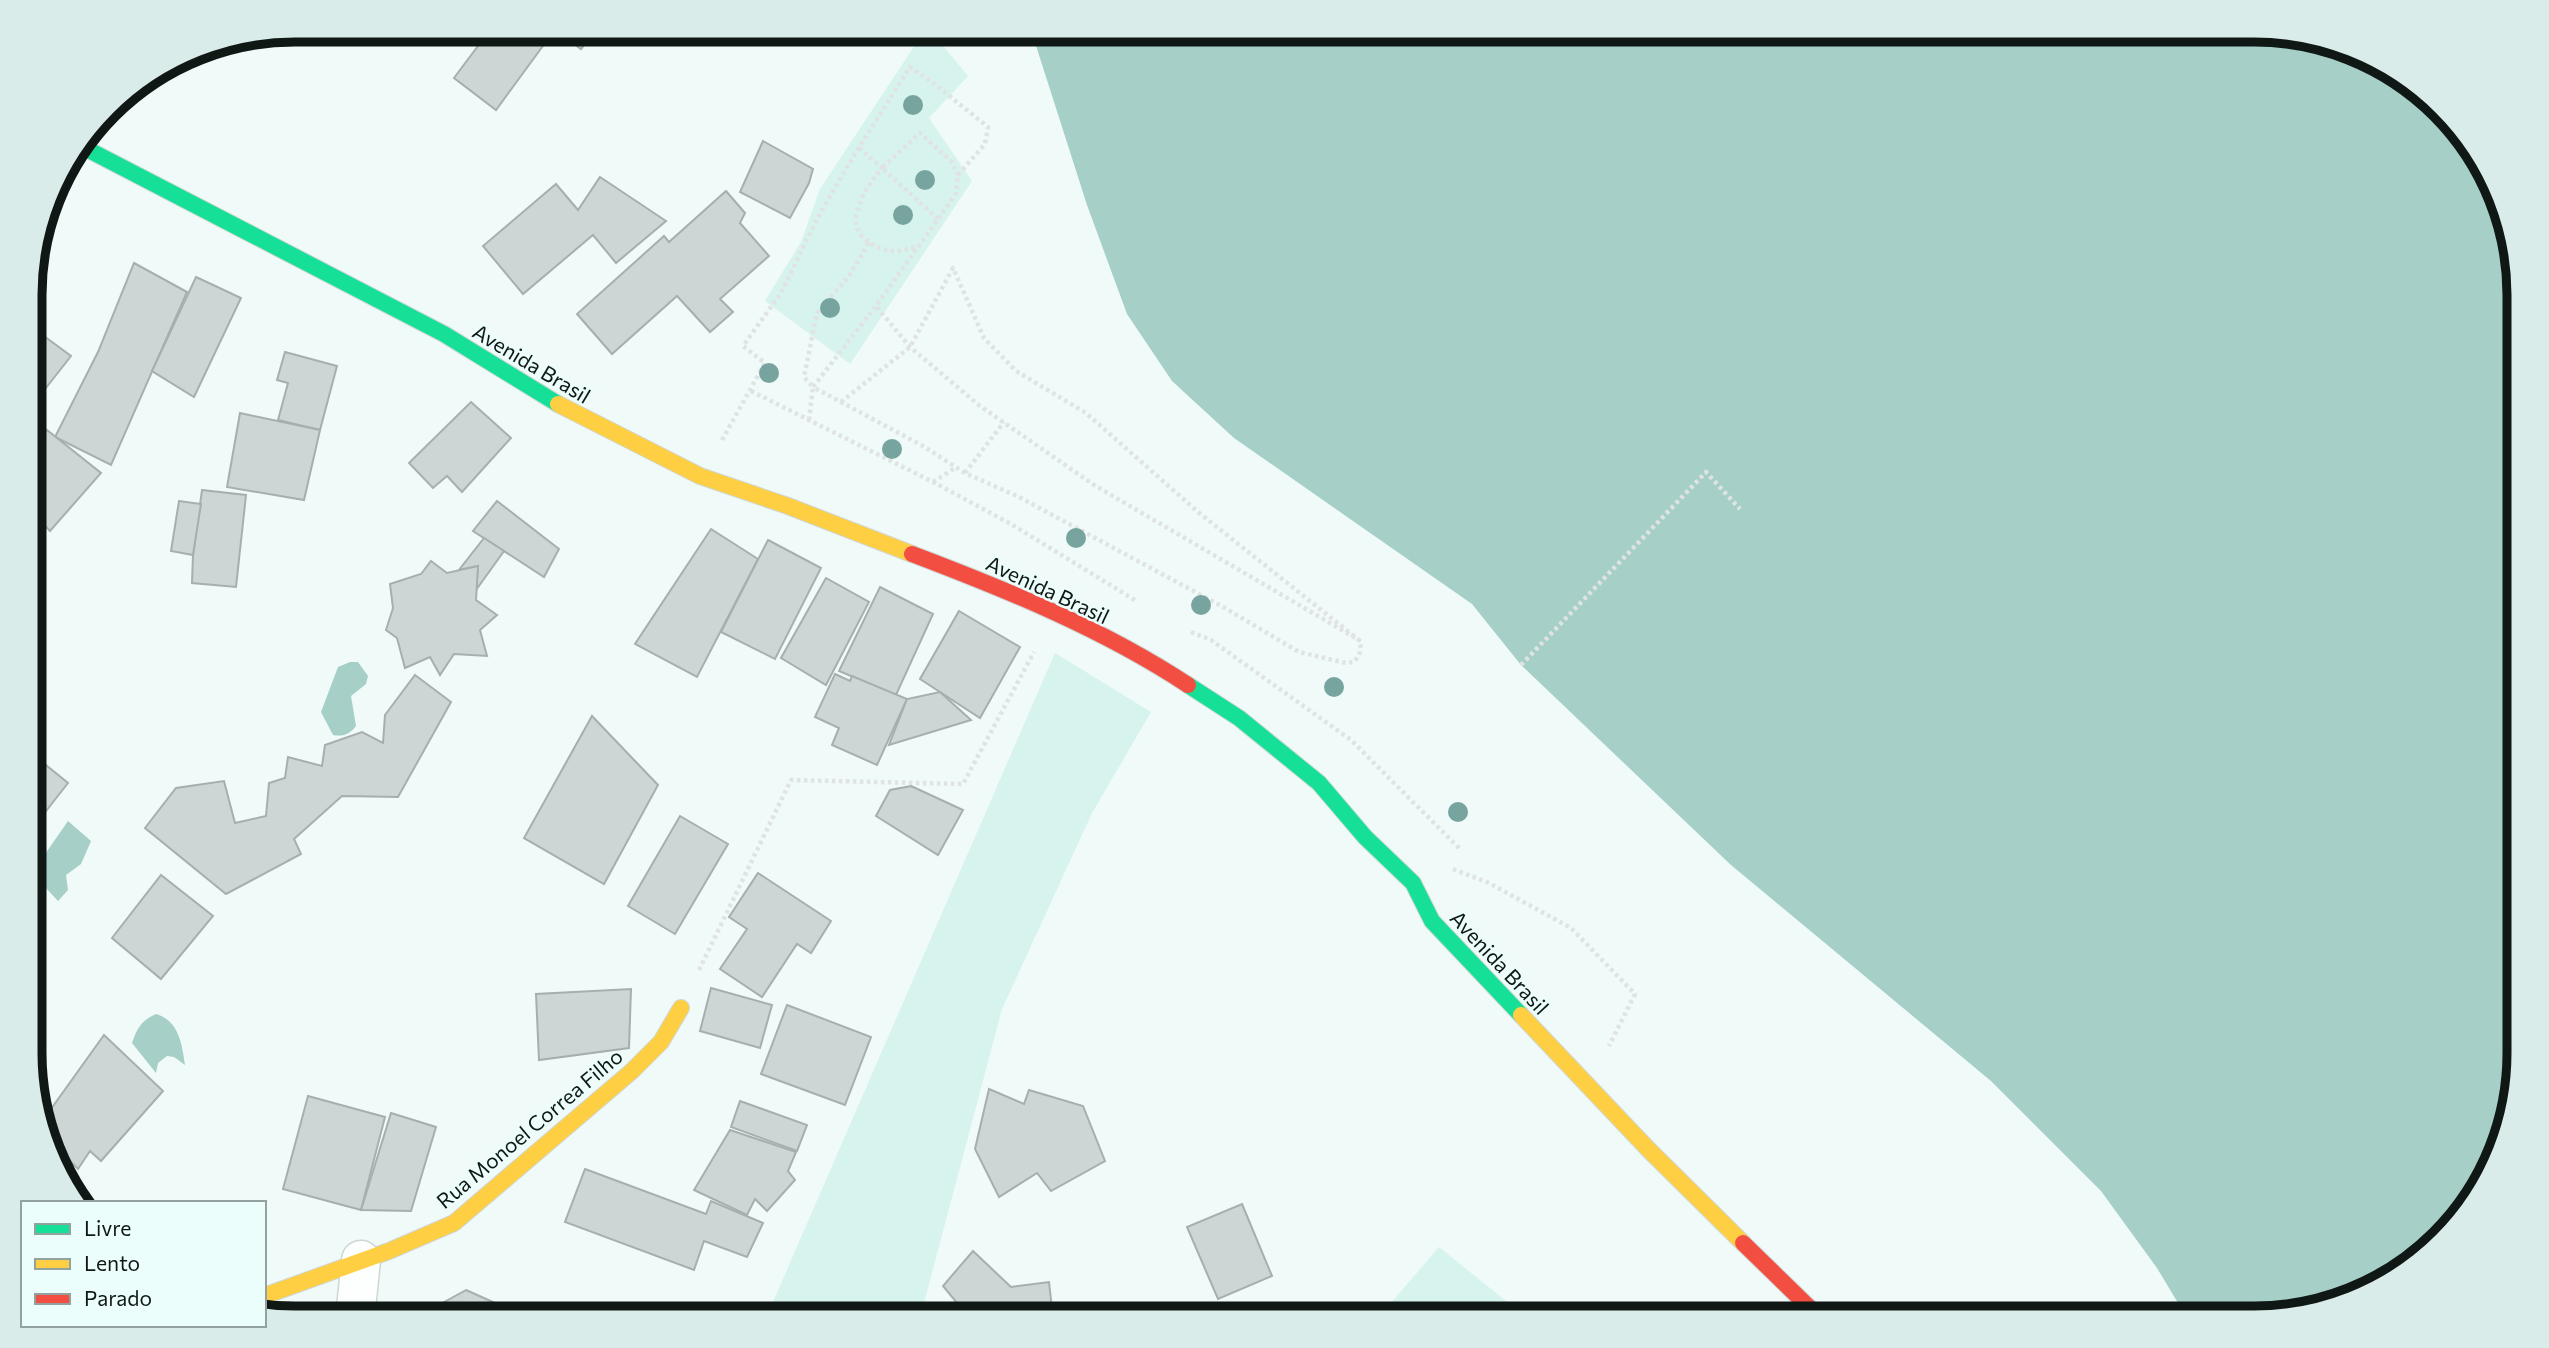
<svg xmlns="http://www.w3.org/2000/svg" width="2549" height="1348" font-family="Commissioner,sans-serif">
  <rect width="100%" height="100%" fill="#f0faf8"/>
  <g fill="#d7f3ee">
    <path d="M925 30H930L968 76 929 118 972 181 850 364 765 301 801 242 820 189Z"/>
    <path d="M1055 653 1151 712 1092 813 1002 1009 920 1318H766Z"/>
    <path d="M1439 1247 1527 1318H1378Z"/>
  </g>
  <g fill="#a6cfc8">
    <path d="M1031 30H2254L2372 57 2429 96 2474 147 2517 261 2519 1054 2492 1171 2453 1228 2401 1274 2339 1304 2271 1318H2187L2157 1268 2101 1191 1991 1081 1731 865 1521 665 1472 604 1234 438 1172 381 1127 314 1087 205Z"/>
    <path d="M350 662H358L368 676 366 684 351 696 356 726C350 734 343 737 333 735L321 712 338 667Z"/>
    <path d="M68 821 91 841 81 864 66 875 68 890 58 901 32 873Z"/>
    <path d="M156 1014C179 1021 182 1044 185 1065L174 1057 167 1056 158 1063 156 1073 132 1043C137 1028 142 1020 156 1014Z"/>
  </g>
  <g fill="#cdd6d4" stroke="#a7afae" stroke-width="2">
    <path d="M490 30H536L548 39 496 110 454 78Z"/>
    <path d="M555 30H596L581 49Z"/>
    <path d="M763 141 813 169 809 183 790 218 740 192Z"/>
    <path d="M600 177 666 221 616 263 593 235 523 294 483 246 556 184 578 210Z"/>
    <path d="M726 191 745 213 740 223 769 256 720 299 733 312 710 332 677 296 612 354 577 314 664 236 669 242Z"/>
    <path d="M134 263 187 292 111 465 55 437 98 352Z"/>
    <path d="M196 277 241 298 194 397 152 371Z"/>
    <path d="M33 328 71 356 31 407 30 331Z"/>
    <path d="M285 352 337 366 320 430 278 420 288 383 277 380Z"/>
    <path d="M471 402 511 438 462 492 447 476 433 488 409 463Z"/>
    <path d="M240 413 320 430 304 500 227 487Z"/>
    <path d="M47 430 101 473 50 531 31 511V453Z"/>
    <path d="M202 490 246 495 236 587 192 583 193 555Z"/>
    <path d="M179 501 201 504 193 555 171 551Z"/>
    <path d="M497 501 559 549 544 577 473 531Z"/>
    <path d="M711 529 758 559 697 677 635 644Z"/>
    <path d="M484 538 504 551 476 590 478 566 459 570Z"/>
    <path d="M768 540 821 568 775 659 721 632Z"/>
    <path d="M431 561 447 573 478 566 476 600 497 615 480 630 487 656 454 654 440 675 430 657 405 668 397 638 386 630 393 608 390 584 421 574Z"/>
    <path d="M826 578 869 602 826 685 781 658Z"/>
    <path d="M880 587 933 614 896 695 839 671Z"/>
    <path d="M959 611 1020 647 980 718 920 679Z"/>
    <path d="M835 674 850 681 852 676 907 699 877 765 832 745 839 728 815 717Z"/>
    <path d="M415 675 451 702 398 797 342 796 294 839 301 854 226 894 145 828 176 788 224 781 235 823 266 816 269 783 285 778 288 757 322 766 325 745 362 732 383 743 385 715Z"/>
    <path d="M940 692 971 720 889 745 907 699Z"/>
    <path d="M592 716 658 785 604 884 524 838Z"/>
    <path d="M41 761 68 783 32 829 31 773Z"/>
    <path d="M911 786 963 810 938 855 876 816 890 790Z"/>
    <path d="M680 816 728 844 675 934 628 906Z"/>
    <path d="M758 873 831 921 811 953 797 944 762 997 720 969 747 929 729 917Z"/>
    <path d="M161 875 213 916 161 979 112 938Z"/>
    <path d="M711 988 772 1005 760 1048 700 1031Z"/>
    <path d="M631 989 629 1048 539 1060 536 994Z"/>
    <path d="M787 1005 871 1037 845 1105 761 1074Z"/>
    <path d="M104 1035 163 1091 101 1161 90 1151 78 1169 45 1135 41 1123Z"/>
    <path d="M989 1089 1024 1104 1029 1090 1083 1106 1105 1161 1051 1191 1037 1173 999 1197 975 1149Z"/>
    <path d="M308 1096 385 1117 361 1210 283 1189Z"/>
    <path d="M740 1101 807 1125 797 1151 731 1127Z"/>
    <path d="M391 1113 436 1127 411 1211 361 1210Z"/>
    <path d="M730 1130 796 1152 788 1171 795 1180 767 1211 755 1199 747 1215 694 1190Z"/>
    <path d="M585 1169 706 1214 711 1201 763 1223 747 1257 704 1241 694 1270 565 1222Z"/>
    <path d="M1242 1204 1272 1276 1218 1299 1187 1227Z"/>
    <path d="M973 1251 1011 1287 1049 1282 1053 1318H954L962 1309 943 1286Z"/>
    <path d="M466 1290 529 1318H434L439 1305Z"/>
  </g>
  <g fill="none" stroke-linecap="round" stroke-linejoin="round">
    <defs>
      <path id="street" d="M355 1318 361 1260"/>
      <g id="fast">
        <path d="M81 146 444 334 558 404"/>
        <path d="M1188 685 1239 718 1319 783 1365 837 1413 883 1432 921 1521 1015"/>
      </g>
      <g id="slow">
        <path d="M558 404 700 476 788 506 912 554"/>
        <path d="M1521 1015 1649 1150 1743 1243"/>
        <path d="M264 1296 389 1251 454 1223 632 1071 661 1042 681 1008"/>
      </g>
      <g id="jam">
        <path d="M912 554C1007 590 1103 629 1188 685"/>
        <path d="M1743 1243 1820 1318"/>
      </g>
    </defs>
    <use href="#street" stroke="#ced7d5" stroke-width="41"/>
    <use href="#fast" stroke="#ced7d5" stroke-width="18"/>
    <use href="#slow" stroke="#ced7d5" stroke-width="18"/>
    <use href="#jam" stroke="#ced7d5" stroke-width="18"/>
    <g stroke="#e0e3e3" stroke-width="4.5" stroke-dasharray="3.5 3.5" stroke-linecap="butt">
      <path d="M859 148 882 168C870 183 860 197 856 216 852 235 876 250 892 251 901 252 910 248 919 246"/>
      <path d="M938 219 882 168 920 133 952 162 958 175"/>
      <path d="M751 391 933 482 1011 524 1138 602"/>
      <path d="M841 402 910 347 953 268 984 338 1016 371 1086 413 1198 512 1359 640 1094 485 980 406 910 347 876 306"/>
      <path d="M809 420 813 387 804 377 817 313 849 276 870 241"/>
      <path d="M722 440 765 363 743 346 781 293 817 219 853 157 910 67 932 82 988 127 985 144 958 175 956 193 946 208 876 306 813 387 923 446 965 473 1019 497 1225 608 1299 652 1346 663 1354 662 1359 655 1361 648 1359 640"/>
      <path d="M965 473 1004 422"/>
      <path d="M933 482 955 468"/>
      <path d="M1191 632 1211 640 1351 740 1461 850"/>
      <path d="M1521 665 1706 472 1740 509"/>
      <path d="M1453 869 1489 883 1571 928 1635 994 1609 1046"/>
      <path d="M699 970 791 780 963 784 1034 652"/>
    </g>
    <use href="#street" stroke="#fdfefe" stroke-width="38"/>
    <use href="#fast" stroke="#16e098" stroke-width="16"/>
    <use href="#slow" stroke="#ffcf43" stroke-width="16"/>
    <use href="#jam" stroke="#f24e42" stroke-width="16"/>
  </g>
  <g fill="#77a49e">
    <circle cx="913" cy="105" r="10"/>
    <circle cx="925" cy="180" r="10"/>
    <circle cx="903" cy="215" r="10"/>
    <circle cx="830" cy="308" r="10"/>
    <circle cx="769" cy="373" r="10"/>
    <circle cx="892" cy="449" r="10"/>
    <circle cx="1076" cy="538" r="10"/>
    <circle cx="1201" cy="605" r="10"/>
    <circle cx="1334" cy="687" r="10"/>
    <circle cx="1458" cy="812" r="10"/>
  </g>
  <g text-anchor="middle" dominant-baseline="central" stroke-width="5" stroke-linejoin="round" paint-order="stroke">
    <g font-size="21" fill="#101816" stroke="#ecfefb">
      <text transform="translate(532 363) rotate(31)">Avenida Brasil</text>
      <text transform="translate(1048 589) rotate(25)">Avenida Brasil</text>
      <text transform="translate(1500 962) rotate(47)">Avenida Brasil</text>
      <text transform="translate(529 1128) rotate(-40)">Rua Monoel Correa Filho</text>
    </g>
  </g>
  <path d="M0 0H2549V1348H0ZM295 42H2254A253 253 0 0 1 2507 295V1053A253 253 0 0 1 2254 1306H295A253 253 0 0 1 42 1053V295A253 253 0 0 1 295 42Z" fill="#daece9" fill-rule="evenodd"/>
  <path fill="none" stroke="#101816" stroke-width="9" d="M295 42H2254A253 253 0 0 1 2507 295V1053A253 253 0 0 1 2254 1306H295A253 253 0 0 1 42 1053V295A253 253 0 0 1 295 42Z"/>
  <rect x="21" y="1201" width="245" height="126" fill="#ecfefb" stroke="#94a29f" stroke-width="2"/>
  <rect x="35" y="1224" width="35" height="10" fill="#16e098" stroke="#94a29f" stroke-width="2"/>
  <text x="84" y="1236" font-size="21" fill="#101816">Livre</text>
  <rect x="35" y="1259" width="35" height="10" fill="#ffcf43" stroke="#94a29f" stroke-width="2"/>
  <text x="84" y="1271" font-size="21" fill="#101816">Lento</text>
  <rect x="35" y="1294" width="35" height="10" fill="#f24e42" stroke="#94a29f" stroke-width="2"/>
  <text x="84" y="1306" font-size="21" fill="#101816">Parado</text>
</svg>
